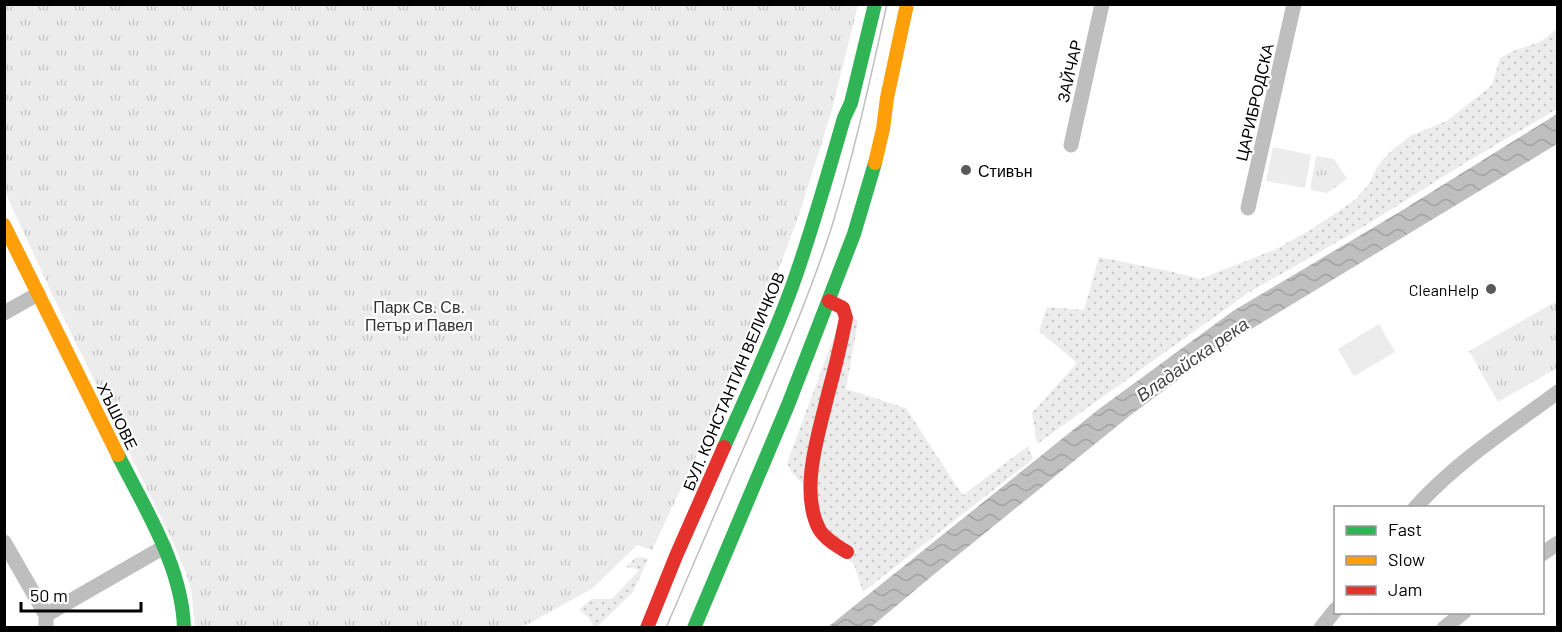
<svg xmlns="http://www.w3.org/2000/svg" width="1562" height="632" font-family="Barlow,sans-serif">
  <defs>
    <pattern id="grass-dots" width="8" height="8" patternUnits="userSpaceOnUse" patternTransform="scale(1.5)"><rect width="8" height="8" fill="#ececec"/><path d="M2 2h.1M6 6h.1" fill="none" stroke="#c9c9c9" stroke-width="1.8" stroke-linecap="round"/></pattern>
    <pattern id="park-tufts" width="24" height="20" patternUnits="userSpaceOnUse" patternTransform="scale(1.5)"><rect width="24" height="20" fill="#ececec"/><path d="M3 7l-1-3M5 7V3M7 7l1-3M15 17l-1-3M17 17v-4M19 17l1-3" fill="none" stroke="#c9c9c9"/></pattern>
    <pattern id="water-waves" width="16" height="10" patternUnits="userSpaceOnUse" patternTransform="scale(1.5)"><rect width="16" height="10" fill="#bfbfbf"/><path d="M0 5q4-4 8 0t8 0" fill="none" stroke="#a2a2a2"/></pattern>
  </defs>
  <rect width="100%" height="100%" fill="#fff"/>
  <g fill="url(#grass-dots)">
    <path d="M1557 29V109L1465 163 1363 227 1248 293 1037 444 1032 413 1077 363 1039 331 1047 307 1084 310 1099 257 1173 272 1200 279 1274 250 1312 229 1355 200 1370 183 1377 167 1390 152 1412 135 1447 121 1492 85 1500 58 1513 51 1540 42Z"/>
    <path d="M842 315 858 321 846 389 906 408 953 481 963 495 1028 446 1033 459 863 592 854 564 812 528 807 488 793 474 787 463Z"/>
    <path d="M639 557H643L648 559 633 592 597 627H594L588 617 579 610 591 599H612L639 570 626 567 634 559Z"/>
  </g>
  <g fill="url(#park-tufts)">
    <path d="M4 5H858L831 113 799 215 776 277 757 327 652 550 637 545 593 588 532 622 519 628 195 627 191 589 186 573 173 542 53 296 5 192Z"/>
    <path d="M1316 156 1334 159 1347 179 1327 193 1310 190Z"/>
    <path d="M1557 301V368L1498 402 1469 351Z"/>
  </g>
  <g fill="#ececec">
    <path d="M1273 147 1311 155 1305 188 1266 181Z"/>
    <path d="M1379 324 1395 352 1354 376 1338 349Z"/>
  </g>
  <path fill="url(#water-waves)" d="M1557 114V144L1243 334 1190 371 1132 414 932 576 871 627H828L1099 409 1233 311 1401 211Z"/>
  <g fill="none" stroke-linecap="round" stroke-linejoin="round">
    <g stroke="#bebebe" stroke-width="15">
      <path d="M1071 145 1102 4"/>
      <path d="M1248 208 1294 4"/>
      <path d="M4 313 38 294"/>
      <path d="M1415 508C1456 462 1509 428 1558 392"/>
      <path d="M4 542 46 615V628"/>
      <path d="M1542 554 1558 543"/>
      <path d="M46 615 164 547"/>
      <path d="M1321 628 1336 609"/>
      <path d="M1444 628 1464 612"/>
    </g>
    <g stroke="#30b455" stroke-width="14">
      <path d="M724 447C748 392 774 338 794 281 813 227 828 173 844 118L851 103 875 4"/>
      <path d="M118 455C145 509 182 566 184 628"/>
      <path d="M694 628 788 405 854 234 875 163"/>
    </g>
    <g stroke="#ff9f0a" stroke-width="14">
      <path d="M875 163 883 129 887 98 907 4"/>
      <path d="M4 225 118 455"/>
    </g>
    <g stroke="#e5322d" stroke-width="14">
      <path d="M829 301 843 308 846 318C841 343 835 369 828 394 819 433 799 490 819 529 825 539 837 546 847 552"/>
      <path d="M647 628 676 556 724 447"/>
    </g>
    <path stroke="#bebebe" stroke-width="1.5" d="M666 628C694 563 721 499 749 436 778 368 808 300 831 229 854 155 870 80 887 4"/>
  </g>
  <g fill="#595959" stroke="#fff" stroke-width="2">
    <circle cx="966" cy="170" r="6"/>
    <circle cx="1491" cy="289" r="6"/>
  </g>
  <g text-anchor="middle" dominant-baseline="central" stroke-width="4.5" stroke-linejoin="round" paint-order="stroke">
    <g font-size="16" fill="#000" stroke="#fff">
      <text transform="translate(1069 71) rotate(-77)">ЗАЙЧАР</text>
      <text transform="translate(1254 102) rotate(-77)">ЦАРИБРОДСКА</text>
      <text transform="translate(733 381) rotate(-67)">БУЛ. КОНСТАНТИН ВЕЛИЧКОВ</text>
      <text transform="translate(118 416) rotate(64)">ХЪШОВЕ</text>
    </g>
    <g font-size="16" fill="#000" stroke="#fff" text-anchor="start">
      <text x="978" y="170">Стивън</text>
      <text x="1479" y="289" text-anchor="end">CleanHelp</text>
    </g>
    <g font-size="16" fill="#333" stroke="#fff">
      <text x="419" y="306">Парк Св. Св.<tspan x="419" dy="18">Петър и Павел</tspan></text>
    </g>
    <g font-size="18" font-style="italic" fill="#444" stroke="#fff">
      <text transform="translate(1192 359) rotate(-35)">Владайска река</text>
    </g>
  </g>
  <rect width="1562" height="632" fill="none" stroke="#000000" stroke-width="12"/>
  <rect x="1334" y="506" width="210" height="108" fill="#ffffff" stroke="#999999" stroke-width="1.5"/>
  <rect x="1346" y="526" width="30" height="9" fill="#30b455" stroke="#999999" stroke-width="1.5"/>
  <text x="1388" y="536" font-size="18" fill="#000000">Fast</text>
  <rect x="1346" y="556" width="30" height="9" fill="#ff9f0a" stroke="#999999" stroke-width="1.5"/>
  <text x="1388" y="566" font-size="18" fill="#000000">Slow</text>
  <rect x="1346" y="586" width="30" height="9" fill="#e5322d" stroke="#999999" stroke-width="1.5"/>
  <text x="1388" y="596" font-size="18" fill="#000000">Jam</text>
  <path d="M21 602v9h120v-9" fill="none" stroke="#000000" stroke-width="3"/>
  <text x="30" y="602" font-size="18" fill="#000000" stroke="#ffffff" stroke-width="4.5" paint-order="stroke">50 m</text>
</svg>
